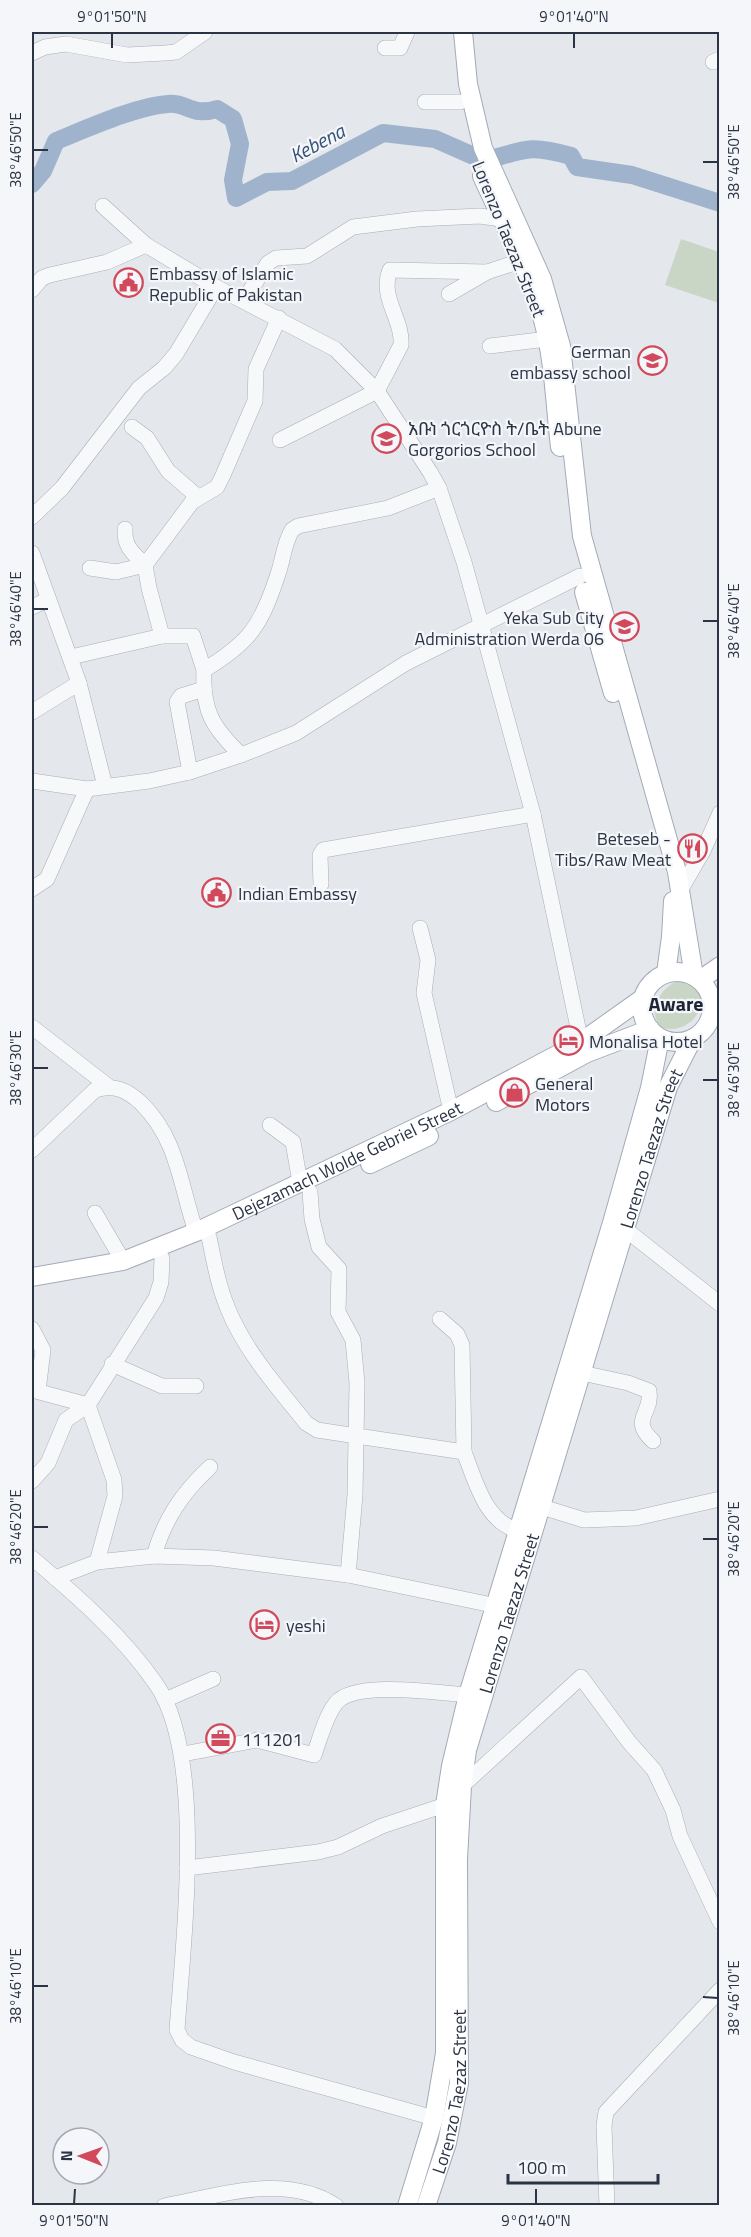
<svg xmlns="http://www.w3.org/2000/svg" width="751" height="2237" font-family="'Titillium Web','Noto Sans Ethiopic',sans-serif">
  <rect width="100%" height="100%" fill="#e4e7ec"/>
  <g fill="#c9d6c5">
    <path d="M681 239 719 252V303L665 285Z"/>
    <path d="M685 978C721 984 697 1040 660 1027 646 1007 663 984 685 978Z"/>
  </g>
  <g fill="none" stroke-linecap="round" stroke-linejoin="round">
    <path stroke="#9fb4cc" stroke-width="18" d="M32 184 43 171 56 141C86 129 137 106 168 104 187 102 192 117 217 109L233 119 240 144 233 180 236 198 267 182 292 181 383 133 435 139 485 161C525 149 530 144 571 156L577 167 632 175 720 203"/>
    <defs>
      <g id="minor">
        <path d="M385 48H400L407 32"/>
        <path d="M32 53 45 47 66 44 127 55 165 53 176 52 205 32"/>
        <path d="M713 62 720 59"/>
        <path d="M425 102H460"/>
        <path d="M103 206 146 245 216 287 335 349 377 391 430 472 439 488 464 562 533 814 581 1042"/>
        <path d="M32 290 42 278 50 275 107 262 146 245"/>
        <path d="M449 294 487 272"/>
        <path d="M244 300 268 263 276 258 307 256 353 227 417 219 480 216 501 219"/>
        <path d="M490 346 547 339"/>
        <path d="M132 427 147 438 168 471 198 497"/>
        <path d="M280 440 377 391 401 345C403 319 379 297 390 270L487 272 520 261"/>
        <path d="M32 517 62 488 139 388 164 368 176 354 216 287"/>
        <path d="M32 553 79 683 105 786"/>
        <path d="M90 568 116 572 145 565C133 553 124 547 125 529"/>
        <path d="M32 607 47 600"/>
        <path d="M162 636 149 588 145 565 192 502 217 487 223 475 255 401 256 369 279 318"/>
        <path d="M71 657 162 636H193L204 670"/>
        <path d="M32 712 79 683"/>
        <path d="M241 755C213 728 202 711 204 670 250 642 261 626 278 574 283 560 284 543 292 530L298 526 388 508 439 488"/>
        <path d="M190 772 177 702 181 696 204 689"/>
        <path d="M32 781 87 789 149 781 190 772 241 755 296 733 406 663 580 576"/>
        <path d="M321 884 320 855 323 850 533 814"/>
        <path d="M32 889 47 879 87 789"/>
        <path d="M681 889 703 851 720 813"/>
        <path d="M420 928 428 960 424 993 451 1111"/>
        <path d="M717 1007 720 1010"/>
        <path d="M32 1027 108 1086"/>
        <path d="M270 1125 293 1142 300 1183"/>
        <path d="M32 1150 95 1090C114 1084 127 1090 141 1103 178 1139 180 1185 196 1232"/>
        <path d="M310 1192 312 1219 319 1247 339 1269 338 1312 353 1340 357 1383 355 1495 348 1575"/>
        <path d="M95 1213 123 1261"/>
        <path d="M625 1229 720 1304"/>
        <path d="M209 1237C214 1261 218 1285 228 1309 245 1351 278 1388 306 1423L317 1430 464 1452C476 1482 485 1522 519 1531"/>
        <path d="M440 1319 457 1334 462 1345 464 1452"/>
        <path d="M32 1329 43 1350 38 1391"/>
        <path d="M112 1364 162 1386H196"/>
        <path d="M582 1373 628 1383 649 1391C653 1414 629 1419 653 1441"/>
        <path d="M32 1390 88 1405 114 1480 115 1496 97 1562"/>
        <path d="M32 1481 48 1463 66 1420 88 1405 156 1298 161 1282 162 1258"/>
        <path d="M542 1507 584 1520 636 1518 720 1499"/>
        <path d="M154 1556C164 1520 182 1493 210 1467"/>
        <path d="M32 1558C76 1595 123 1636 156 1684 206 1756 183 1943 177 2030L182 2040 191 2047 234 2062 434 2118"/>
        <path d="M55 1578 97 1562 154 1556 214 1558 348 1575 497 1606"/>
        <path d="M165 1700 213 1679"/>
        <path d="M183 1754 257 1740 314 1755C320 1739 325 1717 336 1703 355 1680 438 1693 468 1695"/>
        <path d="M462 1786 581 1677 629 1742 654 1770 673 1810 680 1836 720 1922"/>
        <path d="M187 1868 318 1852 338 1847 382 1826 445 1805"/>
        <path d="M164 2206C218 2196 286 2172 336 2206"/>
        <path d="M607 2206 604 2126 606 2112 720 1990"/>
      </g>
      <g id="major">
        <path d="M463 32 468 84 483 148 542 279 561 346 582 536 677 872 694 976"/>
        <path d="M482 176C503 223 529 270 543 320 554 360 555 405 560 447"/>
        <path d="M584 592 613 693"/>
        <circle cx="677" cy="1007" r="35"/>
        <path d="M666 973 671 937 673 901"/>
        <path d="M700 980 720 966"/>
        <path d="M496 1102 587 1053 650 1029"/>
        <path d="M370 1164 429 1136"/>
        <path id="s1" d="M32 1277 123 1261 196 1232 451 1111 581 1042 643 998"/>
        <path d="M407 2206 434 2118 445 2053V1805L451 1766 468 1695 612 1223 650 1088 660 1038"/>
        <path id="s2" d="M426 2206 447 2143 459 2083 458 1859 462 1786 467 1750 668 1087 693 1038"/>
      </g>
    </defs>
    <use href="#minor" stroke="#a9aeb7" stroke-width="16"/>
    <use href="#major" stroke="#a3abb8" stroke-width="20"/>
    <use href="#minor" stroke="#f7f8fa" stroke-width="15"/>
    <use href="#major" stroke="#fff" stroke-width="18"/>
  </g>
  <path fill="none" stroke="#2b3445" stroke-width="2" d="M112 48V33M574 48V33M33 150H48M703 162H718M33 609H48M703 621H718M33 1068H48M703 1080H718M33 1527H48M703 1539H718M33 1986H48M703 1997 718 1998M74 2204 75 2189M536 2204V2189"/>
  <defs>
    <symbol id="civic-ring" viewBox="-11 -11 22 22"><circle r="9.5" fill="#f4f6f9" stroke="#d1495b" stroke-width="1.5"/><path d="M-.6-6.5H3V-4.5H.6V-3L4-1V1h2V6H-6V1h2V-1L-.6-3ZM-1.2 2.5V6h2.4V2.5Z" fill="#d1495b"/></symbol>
    <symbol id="school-ring" viewBox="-11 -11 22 22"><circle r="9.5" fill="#f4f6f9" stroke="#d1495b" stroke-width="1.5"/><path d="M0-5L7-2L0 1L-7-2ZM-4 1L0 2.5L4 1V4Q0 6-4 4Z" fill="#d1495b"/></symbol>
    <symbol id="restaurant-ring" viewBox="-11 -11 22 22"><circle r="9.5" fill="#f4f6f9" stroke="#d1495b" stroke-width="1.5"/><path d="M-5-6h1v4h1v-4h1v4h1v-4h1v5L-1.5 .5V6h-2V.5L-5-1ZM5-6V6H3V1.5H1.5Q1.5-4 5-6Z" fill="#d1495b"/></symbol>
    <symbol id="hotel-ring" viewBox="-11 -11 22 22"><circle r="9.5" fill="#f4f6f9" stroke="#d1495b" stroke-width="1.5"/><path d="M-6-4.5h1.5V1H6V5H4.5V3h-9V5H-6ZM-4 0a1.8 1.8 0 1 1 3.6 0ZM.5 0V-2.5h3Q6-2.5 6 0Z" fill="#d1495b"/></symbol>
    <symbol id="shop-ring" viewBox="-11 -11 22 22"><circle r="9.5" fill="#f4f6f9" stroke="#d1495b" stroke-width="1.5"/><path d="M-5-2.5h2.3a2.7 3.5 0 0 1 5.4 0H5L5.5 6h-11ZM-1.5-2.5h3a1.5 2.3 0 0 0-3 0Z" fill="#d1495b"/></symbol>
    <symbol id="office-ring" viewBox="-11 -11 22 22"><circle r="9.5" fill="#f4f6f9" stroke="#d1495b" stroke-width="1.5"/><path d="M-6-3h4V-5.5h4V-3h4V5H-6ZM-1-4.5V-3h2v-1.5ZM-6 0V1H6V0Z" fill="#d1495b"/></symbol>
  </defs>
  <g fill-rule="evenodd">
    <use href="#civic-ring" x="112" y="266" width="33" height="33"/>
    <use href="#school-ring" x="636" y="344" width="33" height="33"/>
    <use href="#school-ring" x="370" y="422" width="33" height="33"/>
    <use href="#school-ring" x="608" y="610" width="33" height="33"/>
    <use href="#restaurant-ring" x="676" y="832" width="33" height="33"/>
    <use href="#civic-ring" x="200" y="876" width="33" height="33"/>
    <use href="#hotel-ring" x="552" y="1024" width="33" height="33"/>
    <use href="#shop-ring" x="498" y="1076" width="33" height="33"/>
    <use href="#hotel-ring" x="248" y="1608" width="33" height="33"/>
    <use href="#office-ring" x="204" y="1722" width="33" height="33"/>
  </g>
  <g text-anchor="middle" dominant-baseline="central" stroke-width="4.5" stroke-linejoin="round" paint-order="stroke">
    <g font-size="18" fill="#2b3445" stroke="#f4f6f9">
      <text transform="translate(509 239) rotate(68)">Lorenzo Taezaz Street</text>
      <text stroke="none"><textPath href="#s2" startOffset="1090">Lorenzo Taezaz Street</textPath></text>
      <text stroke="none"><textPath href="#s1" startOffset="338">Dejezamach Wolde Gebriel Street</textPath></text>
      <text stroke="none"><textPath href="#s2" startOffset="604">Lorenzo Taezaz Street</textPath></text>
      <text stroke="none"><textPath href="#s2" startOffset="118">Lorenzo Taezaz Street</textPath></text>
    </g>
    <g font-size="18" fill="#2b3445" stroke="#f4f6f9" text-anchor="start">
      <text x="149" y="273">Embassy of Islamic<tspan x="149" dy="21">Republic of Pakistan</tspan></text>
      <text x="631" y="351" text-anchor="end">German<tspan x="631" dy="21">embassy school</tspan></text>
      <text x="408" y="428">አቡነ ጎርጎርዮስ ት/ቤት Abune<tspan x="408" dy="21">Gorgorios School</tspan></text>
      <text x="604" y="617" text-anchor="end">Yeka Sub City<tspan x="604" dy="21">Administration Werda 06</tspan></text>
      <text x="671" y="838" text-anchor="end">Beteseb -<tspan x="671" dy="21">Tibs/Raw Meat</tspan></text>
      <text x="238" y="893">Indian Embassy</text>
      <text x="589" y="1041">Monalisa Hotel</text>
      <text x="535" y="1083">General<tspan x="535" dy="21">Motors</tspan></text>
      <text x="286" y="1625">yeshi</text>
      <text x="242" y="1739">111201</text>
    </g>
    <g font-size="20" font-style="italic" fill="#34527a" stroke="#f4f6f9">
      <text transform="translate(317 143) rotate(-28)">Kebena</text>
    </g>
    <g font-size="20" font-weight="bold" fill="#1d2536" stroke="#f4f6f9">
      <text x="676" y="1003">Aware</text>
    </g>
  </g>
  <rect width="751" height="2237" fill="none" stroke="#f4f6f9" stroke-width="66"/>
  <g transform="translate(81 2156) rotate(271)"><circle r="28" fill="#f4f6f9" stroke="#a4a8b1" stroke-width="1.5"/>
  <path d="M0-4.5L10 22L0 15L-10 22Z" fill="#d1495b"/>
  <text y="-9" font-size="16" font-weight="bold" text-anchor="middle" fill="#2b3445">N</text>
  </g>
  <path d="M508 2174v9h150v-9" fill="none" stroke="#2b3445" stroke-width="3"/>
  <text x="517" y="2174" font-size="18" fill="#2b3445" stroke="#f4f6f9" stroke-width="4.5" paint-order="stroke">100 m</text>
  <rect x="33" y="33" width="685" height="2171" fill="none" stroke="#2b3445" stroke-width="2"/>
  <g font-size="15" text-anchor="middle" fill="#2b3445">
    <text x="112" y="22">9°01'50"N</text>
    <text x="574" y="22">9°01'40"N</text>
    <text transform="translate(16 150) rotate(-90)" y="5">38°46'50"E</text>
    <text transform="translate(734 162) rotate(-90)" y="5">38°46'50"E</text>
    <text transform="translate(16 609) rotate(-90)" y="5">38°46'40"E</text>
    <text transform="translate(734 621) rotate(-90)" y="5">38°46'40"E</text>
    <text transform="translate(16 1068) rotate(-90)" y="5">38°46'30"E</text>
    <text transform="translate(734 1080) rotate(-90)" y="5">38°46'30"E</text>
    <text transform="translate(16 1527) rotate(-90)" y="5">38°46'20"E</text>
    <text transform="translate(734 1539) rotate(-90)" y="5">38°46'20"E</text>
    <text transform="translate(16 1986) rotate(-90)" y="5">38°46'10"E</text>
    <text transform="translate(734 1998) rotate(-90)" y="5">38°46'10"E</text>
    <text x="74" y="2226">9°01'50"N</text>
    <text x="536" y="2226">9°01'40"N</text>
  </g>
</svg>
